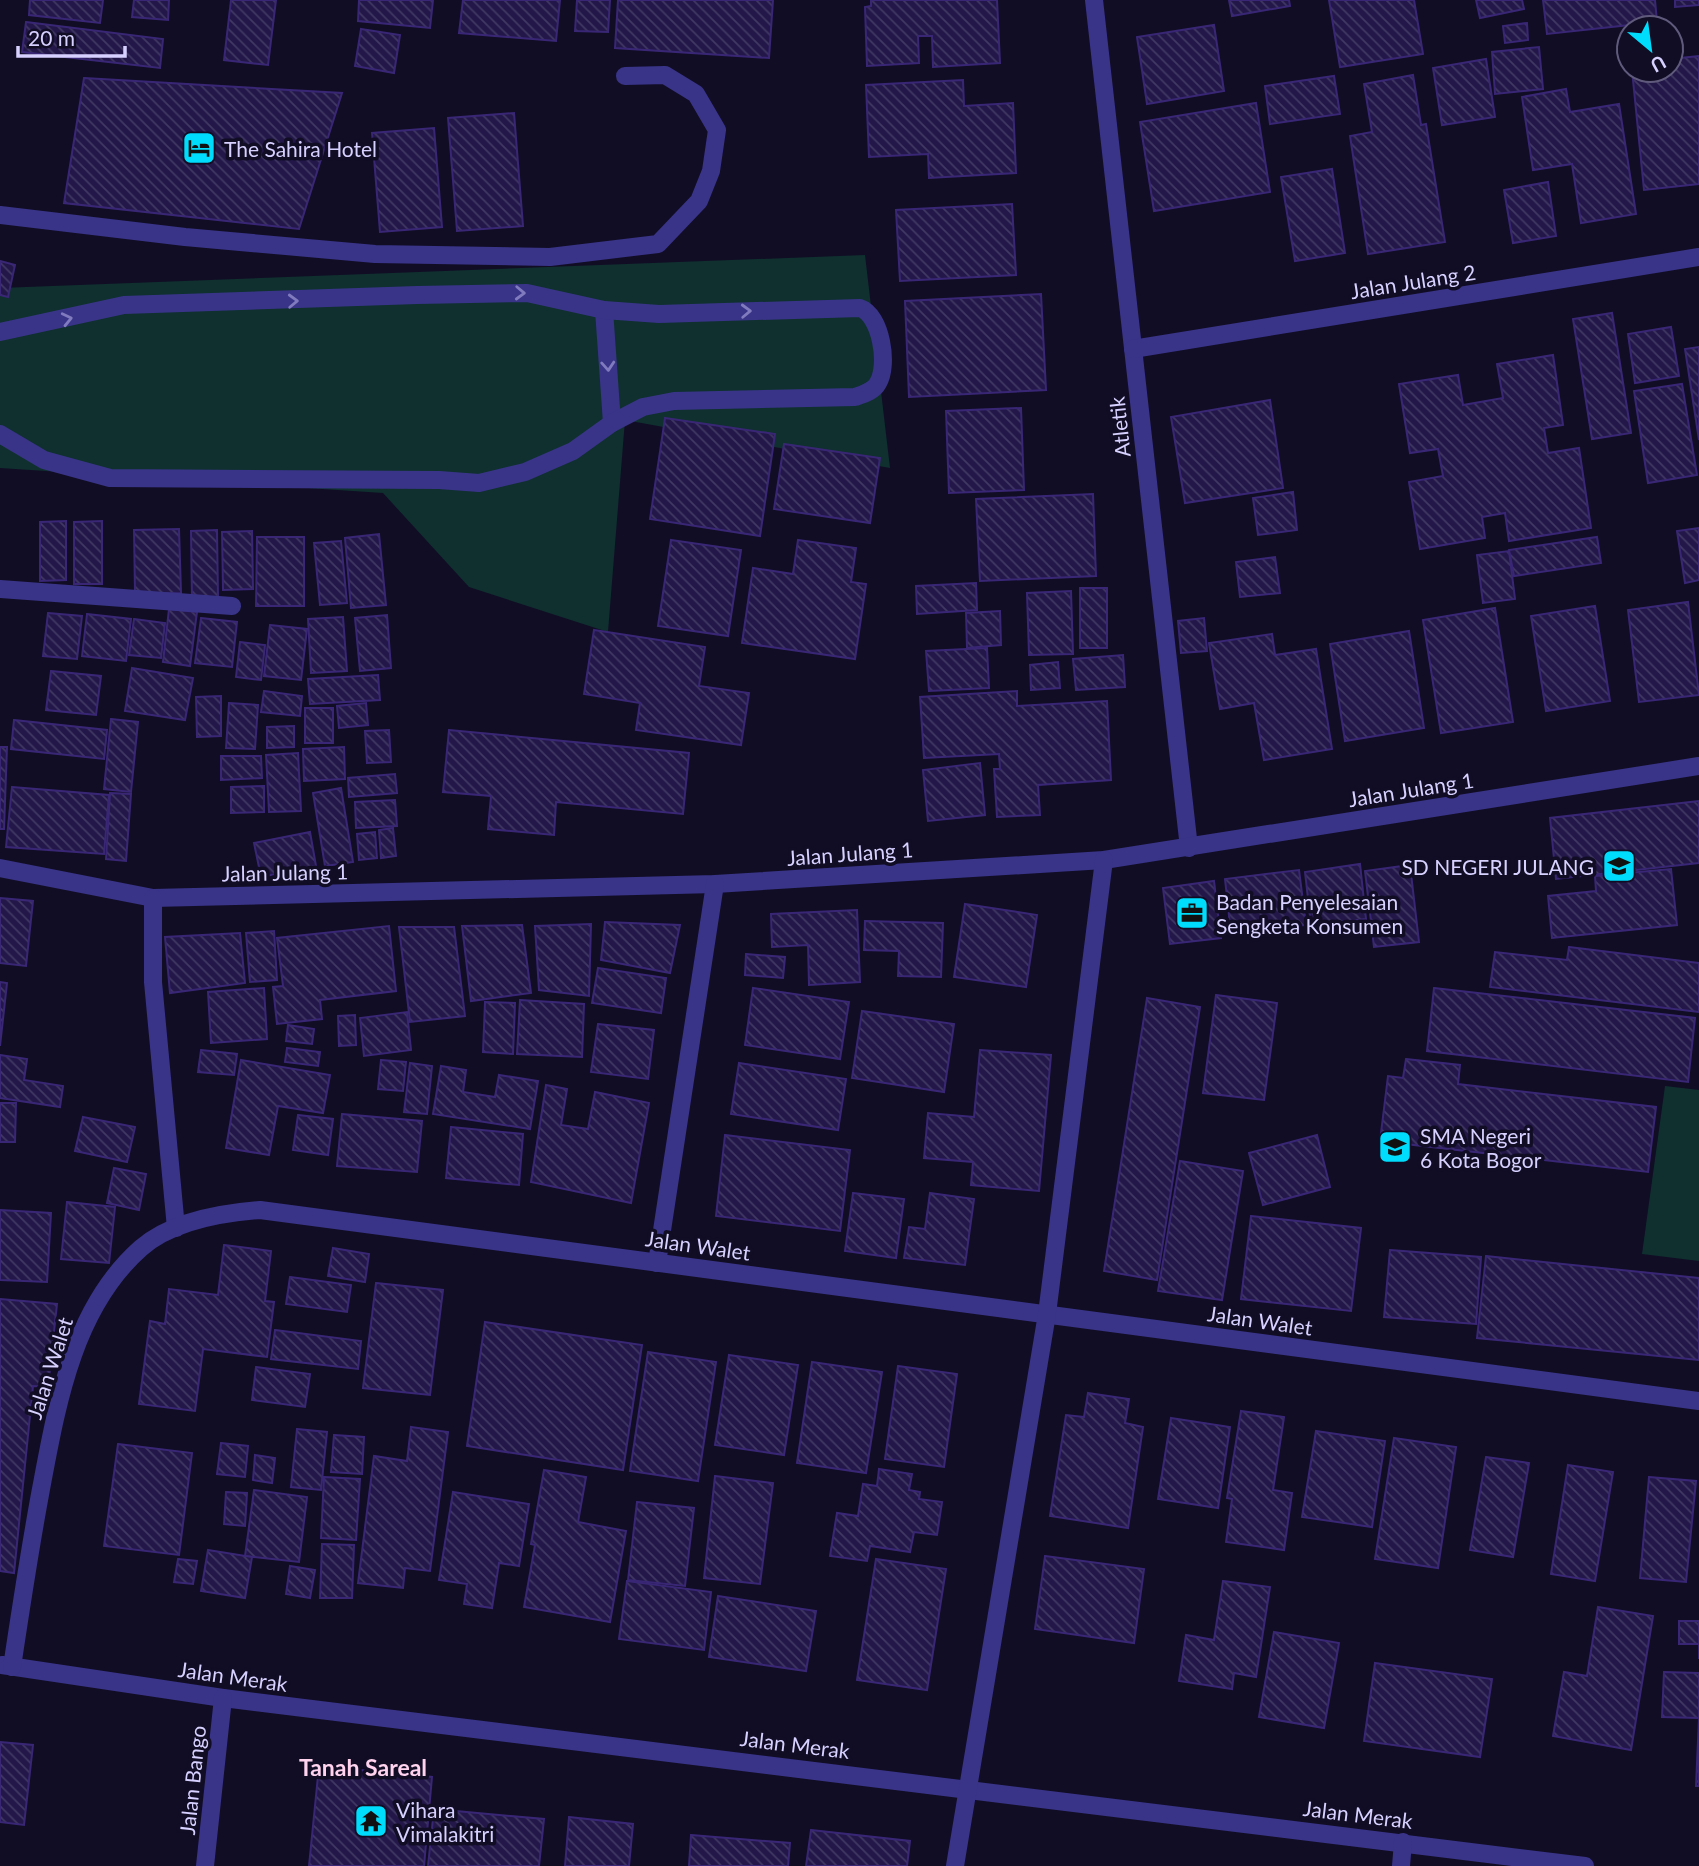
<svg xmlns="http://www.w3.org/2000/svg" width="1699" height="1866" font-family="Lato,sans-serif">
  <defs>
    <pattern id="building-back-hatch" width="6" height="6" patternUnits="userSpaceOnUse" patternTransform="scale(1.75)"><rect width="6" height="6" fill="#221748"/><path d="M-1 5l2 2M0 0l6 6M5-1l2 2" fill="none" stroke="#413863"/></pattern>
  </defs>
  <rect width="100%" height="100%" fill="#110d25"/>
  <g fill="#0f302f">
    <path d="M865 255 890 468 625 420 608 632 469 587 383 493 0 468V288Z"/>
    <path d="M1665 1086 1699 1090V1261L1642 1254Z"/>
  </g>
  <g fill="url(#building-back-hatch)" stroke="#392775" stroke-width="2">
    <path d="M30 0H103L100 23 29 15Z"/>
    <path d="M134 0H169L168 20 132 17Z"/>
    <path d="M231 0H276L268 65 224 60Z"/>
    <path d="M359 0H433L430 28 358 21Z"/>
    <path d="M463 0H560L556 41 459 33Z"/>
    <path d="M577 0H610L608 32 575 31Z"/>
    <path d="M618 0H773L769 58 615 48Z"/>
    <path d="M871 0H997L1000 63 933 67 932 36H918L919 63 867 66 865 7 871 6Z"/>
    <path d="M1229 0H1289L1290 6 1232 16Z"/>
    <path d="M1329 0H1414L1423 54 1340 67Z"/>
    <path d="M1476 0H1522L1524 9 1480 18Z"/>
    <path d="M1543 0H1655L1657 22 1547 34Z"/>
    <path d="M1675 0H1699V5L1675 7Z"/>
    <path d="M26 22 163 39 160 68 22 52Z"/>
    <path d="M1527 23 1528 40 1505 43 1503 26Z"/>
    <path d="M1214 25 1224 91 1147 104 1137 37Z"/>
    <path d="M361 29 400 35 394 73 355 66Z"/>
    <path d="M1539 47 1543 89 1495 94 1492 52Z"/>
    <path d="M1699 56V184L1644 190 1632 70H1671V59Z"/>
    <path d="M1486 59 1495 117 1442 125 1433 68Z"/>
    <path d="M1413 75 1421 125 1426 124 1445 242 1368 254 1350 136 1372 132 1364 84Z"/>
    <path d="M1334 76 1340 114 1270 124 1265 86Z"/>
    <path d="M84 78 342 93 299 229 64 203Z"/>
    <path d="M963 80 964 106 1013 103 1016 173 929 178 928 154 869 157 866 85Z"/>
    <path d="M1566 89 1570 112 1619 104 1636 214 1581 223 1572 164 1533 170 1522 97Z"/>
    <path d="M1256 103 1270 192 1154 211 1140 122Z"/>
    <path d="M514 113 523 226 457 231 448 118Z"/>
    <path d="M434 128 442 227 380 232 372 133Z"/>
    <path d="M1332 169 1345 253 1295 261 1281 177Z"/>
    <path d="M1548 182 1556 236 1513 243 1504 190Z"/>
    <path d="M1012 204 1016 275 900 281 896 210Z"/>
    <path d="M0 261 15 265 8 297 0 295Z"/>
    <path d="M1041 294 1046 390 909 397 905 301Z"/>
    <path d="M1612 313 1631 433 1592 439 1573 319Z"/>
    <path d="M1671 327 1679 376 1635 383 1628 334Z"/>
    <path d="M1699 347V440L1685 349Z"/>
    <path d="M1553 355 1563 425 1544 428 1548 453 1579 448 1591 528 1509 541 1505 513 1482 517 1485 538 1420 549 1409 482 1443 476 1438 449 1410 453 1399 384 1458 375 1463 405 1503 398 1497 364Z"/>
    <path d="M1682 384 1697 475 1648 483 1634 391Z"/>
    <path d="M1270 400 1283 488 1185 503 1171 417Z"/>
    <path d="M1021 408 1024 490 949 493 946 411Z"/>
    <path d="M665 418 775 434 760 536 650 519Z"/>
    <path d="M784 444 880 458 870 523 774 509Z"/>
    <path d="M1293 492 1297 530 1258 535 1253 498Z"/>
    <path d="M1093 494 1096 576 980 581 976 499Z"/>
    <path d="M66 521V580L40 581V522Z"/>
    <path d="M102 521V584H74V522Z"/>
    <path d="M1699 528V580L1685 583 1677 531Z"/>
    <path d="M179 529 181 593 135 594 134 530Z"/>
    <path d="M217 530 218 598 192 599 191 531Z"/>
    <path d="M252 531 253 589 223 590 222 532Z"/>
    <path d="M379 534 386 605 351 608 345 538Z"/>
    <path d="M257 537H304V606H256Z"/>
    <path d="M1597 537 1601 563 1514 576 1509 550Z"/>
    <path d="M671 540 741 550 728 636 658 626Z"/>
    <path d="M798 540 856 548 851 582 866 584 855 659 742 643 753 568 793 574Z"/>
    <path d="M341 541 347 603 320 605 314 543Z"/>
    <path d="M1509 551 1515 599 1483 603 1477 555Z"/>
    <path d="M1275 557 1280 593 1240 597 1236 562Z"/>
    <path d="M976 583 977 610 917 614 916 586Z"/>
    <rect x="1080" y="588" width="27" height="60"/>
    <path d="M1071 591 1073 654 1029 655 1027 593Z"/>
    <path d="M1688 602 1699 695 1639 702 1628 610Z"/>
    <path d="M1595 606 1610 701 1546 711 1531 616Z"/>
    <path d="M1495 608 1513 722 1441 733 1423 620Z"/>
    <path d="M169 609 197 612 190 666 163 662Z"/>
    <path d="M1000 611 1001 645 967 648 966 613Z"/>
    <path d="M48 613 82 616 77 659 43 656Z"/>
    <path d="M87 614 131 619 126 661 82 656Z"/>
    <path d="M387 615 391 668 360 671 355 618Z"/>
    <path d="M343 617 347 671 311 673 308 619Z"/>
    <path d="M201 618 237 622 232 667 195 663Z"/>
    <path d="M1204 618 1207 651 1181 653 1178 621Z"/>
    <path d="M134 619 165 623 161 658 129 655Z"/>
    <path d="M270 625 307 629 301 680 264 676Z"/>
    <path d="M594 630 705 647 699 686 749 693 741 745 636 730 640 703 584 694Z"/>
    <path d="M1409 631 1424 728 1345 741 1330 644Z"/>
    <path d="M1272 634 1275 655 1316 649 1332 749 1264 760 1254 703 1220 709 1209 643Z"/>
    <path d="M240 642 265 645 261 680 236 677Z"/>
    <path d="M987 648 989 688 929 691 926 651Z"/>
    <path d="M1123 655 1125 687 1076 690 1073 659Z"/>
    <path d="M1058 662 1060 688 1031 690 1030 665Z"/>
    <path d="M132 668 193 678 185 720 125 711Z"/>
    <path d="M51 671 101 676 96 715 46 710Z"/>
    <path d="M378 675 380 700 310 704 308 679Z"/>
    <path d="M264 691 302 696 300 716 261 712Z"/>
    <path d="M1017 691V706L1107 701 1111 780 1038 785 1040 815 997 817 994 769H1000L999 754 924 758 920 697Z"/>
    <path d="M221 696V736L197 737 196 697Z"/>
    <path d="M229 703 258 705 255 749 226 748Z"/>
    <path d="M366 703 368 725 339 728 337 706Z"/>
    <rect x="305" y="708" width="28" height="35"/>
    <path d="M111 719 138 722 131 792 104 789Z"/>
    <path d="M14 720 107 730 104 759 11 749Z"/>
    <path d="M294 726V747L267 748V727Z"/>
    <path d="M389 730 391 762 367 763 365 731Z"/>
    <path d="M449 730 689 753 683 814 556 802 554 835 488 829 491 796 443 792Z"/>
    <path d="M0 747H7L4 829H0Z"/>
    <path d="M344 747 345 779 304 781 303 749Z"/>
    <path d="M298 753 301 811 269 812 266 755Z"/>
    <path d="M221 756H261L262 778 221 780Z"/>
    <path d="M980 763 985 815 928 821 923 770Z"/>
    <path d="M395 774 397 793 349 797 348 778Z"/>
    <path d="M264 786V812L231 813V787Z"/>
    <path d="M12 787 109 795 104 854 6 847Z"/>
    <path d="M341 788 353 862 325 866 313 793Z"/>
    <path d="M110 793 131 794 126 861 106 859Z"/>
    <path d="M395 800 397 826 356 828 355 802Z"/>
    <path d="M1699 801V863L1556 879 1550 818Z"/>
    <path d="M393 828 396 856 381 858 379 830Z"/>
    <path d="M310 832 316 866 261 877 254 843Z"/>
    <path d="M375 832 377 858 359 860 357 834Z"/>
    <path d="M1360 864 1366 919 1311 925 1305 872Z"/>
    <path d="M1410 865 1419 942 1374 947 1365 871Z"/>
    <path d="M1671 869 1677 925 1552 938 1548 896 1596 891 1595 876Z"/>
    <path d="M1299 870 1306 925 1231 934 1225 879Z"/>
    <path d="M1214 881 1221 938 1170 944 1163 888Z"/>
    <path d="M0 898 33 901 26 966 0 963Z"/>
    <path d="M965 904 1037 915 1026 987 954 977Z"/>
    <path d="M857 910 860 982 809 985 808 945 772 947 771 914Z"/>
    <path d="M865 921 943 923 941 977 898 976 899 951 864 950Z"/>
    <path d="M605 922 680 925 670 973 601 960Z"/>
    <path d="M591 924 589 996 539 990 535 926Z"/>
    <path d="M522 925 531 993 471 1001 462 926Z"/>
    <path d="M389 926 396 991 320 1000 322 1019 277 1024 273 987 283 986 277 938Z"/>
    <path d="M399 927H454L465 1016 410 1022Z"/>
    <path d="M274 931 277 980 250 982 246 933Z"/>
    <path d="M240 933 245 983 170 993 165 937Z"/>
    <path d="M1569 947 1699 963V1012L1490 987 1495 952 1567 960Z"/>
    <path d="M746 954 785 957 783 978 745 975Z"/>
    <path d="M598 968 666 978 661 1013 592 1003Z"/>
    <path d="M0 982 7 983 0 1046Z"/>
    <path d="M264 988 267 1039 211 1043 208 992Z"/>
    <path d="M753 988 849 1002 840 1059 745 1045Z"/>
    <path d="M1434 988 1695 1018 1688 1082 1427 1051Z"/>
    <path d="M1216 995 1277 1003 1264 1100 1203 1093Z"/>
    <path d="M1147 998 1200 1007 1157 1280 1104 1271Z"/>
    <path d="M520 1000 584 1004 582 1057 517 1054Z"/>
    <path d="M485 1002 515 1003 513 1054 483 1052Z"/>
    <path d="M862 1011 954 1024 944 1092 852 1078Z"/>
    <path d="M407 1012 411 1050 364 1056 360 1018Z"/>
    <path d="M355 1015 356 1045 339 1046 338 1016Z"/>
    <path d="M598 1024 654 1030 648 1079 591 1072Z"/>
    <path d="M288 1025 314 1029 312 1044 286 1041Z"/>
    <path d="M287 1048 320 1052 318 1066 285 1062Z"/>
    <path d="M201 1050 237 1054 234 1075 198 1072Z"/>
    <path d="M980 1050 1051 1055 1039 1191 971 1185 973 1162 924 1158 928 1113 974 1117Z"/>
    <path d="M0 1055 27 1059 24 1080 63 1086 60 1107 0 1098Z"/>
    <path d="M1406 1059 1460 1065 1458 1084 1656 1107 1648 1172 1380 1141 1388 1076 1403 1078Z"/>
    <path d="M241 1060 330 1075 323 1113 278 1106 269 1155 226 1148Z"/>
    <path d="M381 1060 406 1062 403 1091 378 1089Z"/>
    <path d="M410 1063 432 1066 427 1114 404 1112Z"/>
    <path d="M739 1063 846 1079 838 1130 731 1114Z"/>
    <path d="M441 1066 466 1070 463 1092 495 1097 499 1075 538 1081 530 1129 433 1114Z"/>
    <path d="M546 1085 567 1089 561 1125 588 1129 595 1092 649 1103 631 1203 531 1182Z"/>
    <path d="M0 1103H16L15 1142H0Z"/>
    <path d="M342 1114 422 1121 417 1172 337 1166Z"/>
    <path d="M298 1115 333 1119 328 1155 293 1150Z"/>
    <path d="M83 1117 135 1127 127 1162 75 1151Z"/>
    <path d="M451 1127 523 1134 519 1185 446 1178Z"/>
    <path d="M725 1135 850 1150 840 1231 716 1216Z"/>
    <path d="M1317 1135 1330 1187 1263 1205 1249 1153Z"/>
    <path d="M1180 1161 1243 1171 1222 1300 1158 1291Z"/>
    <path d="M114 1168 146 1174 139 1210 107 1203Z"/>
    <path d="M853 1193 904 1199 896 1258 845 1251Z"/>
    <path d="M930 1193 974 1199 965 1265 904 1258 909 1227 925 1229Z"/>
    <path d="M67 1202 115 1207 109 1263 61 1259Z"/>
    <path d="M0 1210 51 1213 47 1282 0 1280Z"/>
    <path d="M1251 1216 1361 1228 1351 1311 1241 1299Z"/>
    <path d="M224 1245 271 1251 265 1301 274 1302 267 1357 203 1349 195 1411 139 1404 150 1321 165 1324 169 1289 218 1295Z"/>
    <path d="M333 1248 369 1254 365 1282 328 1276Z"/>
    <path d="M1390 1250 1481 1257 1476 1324 1384 1317Z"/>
    <path d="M1486 1256 1699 1278V1360L1477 1338Z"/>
    <path d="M290 1277 351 1285 347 1312 286 1304Z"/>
    <path d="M376 1283 443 1290 430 1395 363 1388Z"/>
    <path d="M0 1299 57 1304 48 1387 33 1386 14 1573 0 1571Z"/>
    <path d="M485 1322 642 1345 623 1470 467 1446Z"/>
    <path d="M275 1330 361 1341 358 1369 271 1359Z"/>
    <path d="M648 1352 716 1362 698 1481 630 1471Z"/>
    <path d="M729 1355 798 1365 784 1455 715 1445Z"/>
    <path d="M812 1362 882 1372 866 1473 797 1463Z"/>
    <path d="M898 1366 957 1374 944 1467 885 1459Z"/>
    <path d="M256 1367 310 1374 305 1407 252 1400Z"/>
    <path d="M1088 1393 1129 1399 1125 1423 1143 1427 1128 1528 1050 1516 1066 1415 1084 1417Z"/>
    <path d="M1241 1411 1284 1417 1273 1490 1292 1493 1284 1550 1226 1542 1232 1499 1227 1498Z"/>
    <path d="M1171 1418 1230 1427 1218 1508 1158 1499Z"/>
    <path d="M411 1427 448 1432 430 1571 405 1568 403 1588 358 1583 374 1456 407 1461Z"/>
    <path d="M297 1429 327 1432 321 1490 291 1487Z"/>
    <path d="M1316 1431 1385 1441 1372 1527 1302 1517Z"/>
    <path d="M334 1435 364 1437 362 1474 331 1472Z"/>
    <path d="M1394 1438 1456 1447 1438 1568 1375 1559Z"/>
    <path d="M221 1443 248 1446 245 1477 217 1474Z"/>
    <path d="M118 1444 192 1453 179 1555 104 1546Z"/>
    <path d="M255 1455 275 1458 272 1483 253 1480Z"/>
    <path d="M1486 1457 1529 1463 1513 1557 1470 1550Z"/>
    <path d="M1568 1465 1613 1472 1595 1581 1551 1574Z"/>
    <path d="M879 1469 912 1474 909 1490 920 1492 919 1499 942 1502 937 1535 914 1532 910 1552 870 1546 867 1561 830 1556 837 1513 858 1516 863 1484 877 1486Z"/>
    <path d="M544 1470 586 1477 578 1522 626 1531 610 1622 524 1607 535 1545 531 1544Z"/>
    <path d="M715 1476 773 1483 760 1584 704 1578Z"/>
    <path d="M324 1477 360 1479 356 1540 321 1538Z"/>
    <path d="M1649 1477 1696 1481 1686 1582 1640 1578Z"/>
    <path d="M254 1490 307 1497 299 1562 245 1556Z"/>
    <path d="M226 1492 247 1493 245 1526 224 1524Z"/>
    <path d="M453 1492 529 1504 519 1566 499 1563 492 1608 464 1604 467 1584 439 1580Z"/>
    <path d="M637 1502 694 1508 685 1586 628 1580Z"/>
    <path d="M322 1544 354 1545 352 1598H320Z"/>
    <path d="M208 1550 252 1557 245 1598 201 1591Z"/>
    <path d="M1045 1556 1144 1569 1134 1643 1035 1629Z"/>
    <path d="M178 1559 197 1561 193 1584 174 1582Z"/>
    <path d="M876 1559 946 1569 927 1690 857 1680Z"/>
    <path d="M290 1566 315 1570 310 1598 286 1594Z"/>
    <path d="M627 1581 711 1592 704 1650 619 1639Z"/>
    <path d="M1223 1581 1270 1587 1256 1677 1234 1673 1232 1689 1179 1681 1186 1635 1214 1640Z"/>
    <path d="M718 1596 816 1611 806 1671 709 1657Z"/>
    <path d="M1598 1607 1653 1616 1631 1750 1553 1736 1564 1672 1587 1676Z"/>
    <path d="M1679 1621H1699V1659V1644H1679Z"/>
    <path d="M1274 1632 1339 1643 1324 1728 1259 1717Z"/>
    <path d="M1375 1663 1492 1679 1480 1757 1364 1741Z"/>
    <path d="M1664 1672 1699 1673V1786H1696L1699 1718 1662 1717Z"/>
    <path d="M0 1742 33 1745 24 1825 0 1822Z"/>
    <path d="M319 1766 432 1777 424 1866H309Z"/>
    <path d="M434 1809 544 1819 539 1866H428Z"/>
    <path d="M569 1817 633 1824 629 1866H565Z"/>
    <path d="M811 1830 910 1841 907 1866H806Z"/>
    <path d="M691 1835 790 1843 788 1866H689Z"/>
  </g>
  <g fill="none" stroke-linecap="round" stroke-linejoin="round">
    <g stroke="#393488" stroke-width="18">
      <path d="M1094 0 1189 848"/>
      <path d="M0 215 185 237 375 254 550 257 658 244 699 201 711 171 717 130 696 94 665 75 625 76"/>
      <path d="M604 310 612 423"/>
      <path d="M0 332 124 305 417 295 527 293 604 310 659 314 860 308C881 315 889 365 878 383 874 391 864 394 855 397L674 401 643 407 612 423 573 451 525 472 479 483 439 480 110 478 44 460 0 434"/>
      <path d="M1133 349 1699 257"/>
      <path d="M0 589 232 606"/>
      <path d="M0 868 153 898 715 884 1104 860 1699 766"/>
      <path d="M153 898V982L176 1228"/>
      <path d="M657 1263 715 884"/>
      <path d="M2 1665 223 1698 1585 1866"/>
      <path d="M12 1667C21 1607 30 1548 41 1489 57 1404 73 1308 141 1248 172 1221 220 1213 260 1210L1699 1401"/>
      <path d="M205 1866 223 1698"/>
      <path d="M955 1866 1047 1314 1104 860"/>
      <path d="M1401 1866 1403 1842"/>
    </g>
  </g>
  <defs><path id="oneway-chevron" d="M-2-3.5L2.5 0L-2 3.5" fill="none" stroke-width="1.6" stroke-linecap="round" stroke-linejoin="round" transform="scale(1.75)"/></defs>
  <g stroke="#807bbe">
    <use href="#oneway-chevron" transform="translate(520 293) rotate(2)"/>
    <use href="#oneway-chevron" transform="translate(293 301) rotate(-2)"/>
    <use href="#oneway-chevron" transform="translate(746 311) rotate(-2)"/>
    <use href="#oneway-chevron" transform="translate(67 319) rotate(-13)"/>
    <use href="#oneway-chevron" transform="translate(608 366) rotate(86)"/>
  </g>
  <defs>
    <symbol id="hotel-square" viewBox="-11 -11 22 22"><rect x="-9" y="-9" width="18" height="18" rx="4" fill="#00dcfc" stroke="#110d25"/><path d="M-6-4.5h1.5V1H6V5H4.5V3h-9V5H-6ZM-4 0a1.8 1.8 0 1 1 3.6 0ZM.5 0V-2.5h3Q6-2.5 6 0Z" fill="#111"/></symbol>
    <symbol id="school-square" viewBox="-11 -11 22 22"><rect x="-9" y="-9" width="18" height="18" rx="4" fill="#00dcfc" stroke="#110d25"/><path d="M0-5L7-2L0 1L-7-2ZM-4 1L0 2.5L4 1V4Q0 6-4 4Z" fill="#111"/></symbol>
    <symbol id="office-square" viewBox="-11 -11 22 22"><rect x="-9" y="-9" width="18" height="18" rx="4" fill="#00dcfc" stroke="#110d25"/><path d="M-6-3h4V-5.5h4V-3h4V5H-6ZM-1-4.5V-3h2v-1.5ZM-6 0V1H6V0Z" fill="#111"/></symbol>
    <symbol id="temple-square" viewBox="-11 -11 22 22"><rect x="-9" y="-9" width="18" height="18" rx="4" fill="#00dcfc" stroke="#110d25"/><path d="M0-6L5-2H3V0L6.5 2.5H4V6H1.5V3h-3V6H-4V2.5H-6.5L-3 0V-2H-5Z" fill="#111"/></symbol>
  </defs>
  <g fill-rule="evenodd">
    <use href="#hotel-square" x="180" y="129" width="38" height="38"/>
    <use href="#school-square" x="1600" y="847" width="38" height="38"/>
    <use href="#office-square" x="1173" y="894" width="38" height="38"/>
    <use href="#school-square" x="1376" y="1128" width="38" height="38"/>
    <use href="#temple-square" x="352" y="1802" width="38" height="38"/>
  </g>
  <g text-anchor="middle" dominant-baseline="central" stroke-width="7" stroke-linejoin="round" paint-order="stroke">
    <g font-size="21" fill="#d7d1ff" stroke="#110d25" text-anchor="start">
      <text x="224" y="148">The Sahira Hotel</text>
      <text x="1594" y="866" text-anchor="end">SD NEGERI JULANG</text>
      <text x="1216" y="901">Badan Penyelesaian<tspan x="1216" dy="24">Sengketa Konsumen</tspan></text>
      <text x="1420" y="1135">SMA Negeri<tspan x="1420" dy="24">6 Kota Bogor</tspan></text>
      <text x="396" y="1809">Vihara<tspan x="396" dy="24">Vimalakitri</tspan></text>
    </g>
    <g font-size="21" fill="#d7d1ff" stroke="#110d25">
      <text transform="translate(1413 281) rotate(-9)">Jalan Julang 2</text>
      <text transform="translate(1119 427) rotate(-96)">Atletik</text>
      <text transform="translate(1411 789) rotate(-9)">Jalan Julang 1</text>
      <text transform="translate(850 853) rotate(-4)">Jalan Julang 1</text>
      <text transform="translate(285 872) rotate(-1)">Jalan Julang 1</text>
      <text transform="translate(698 1245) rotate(8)">Jalan Walet</text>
      <text transform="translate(1260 1320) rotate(8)">Jalan Walet</text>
      <text transform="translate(49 1368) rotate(-72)">Jalan Walet</text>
      <text transform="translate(233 1676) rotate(8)">Jalan Merak</text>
      <text transform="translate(795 1744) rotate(7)">Jalan Merak</text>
      <text transform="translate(192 1780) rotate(-84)">Jalan Bango</text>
      <text transform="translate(1358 1814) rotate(7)">Jalan Merak</text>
    </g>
    <g font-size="23" font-weight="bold" fill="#ffd3ee" stroke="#110d25">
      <text x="363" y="1767">Tanah Sareal</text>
    </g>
  </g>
  <g transform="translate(1650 49) rotate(151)"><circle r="33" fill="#110d25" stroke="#605b7c" stroke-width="2"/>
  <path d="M0-5L12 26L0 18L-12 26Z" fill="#00dcfc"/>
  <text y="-10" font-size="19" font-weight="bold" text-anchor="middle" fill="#d7d1ff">U</text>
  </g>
  <path d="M18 46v10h107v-10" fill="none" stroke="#d7d1ff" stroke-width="3.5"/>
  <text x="28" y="46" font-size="21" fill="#d7d1ff" stroke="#110d25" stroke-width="5" paint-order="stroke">20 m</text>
</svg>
